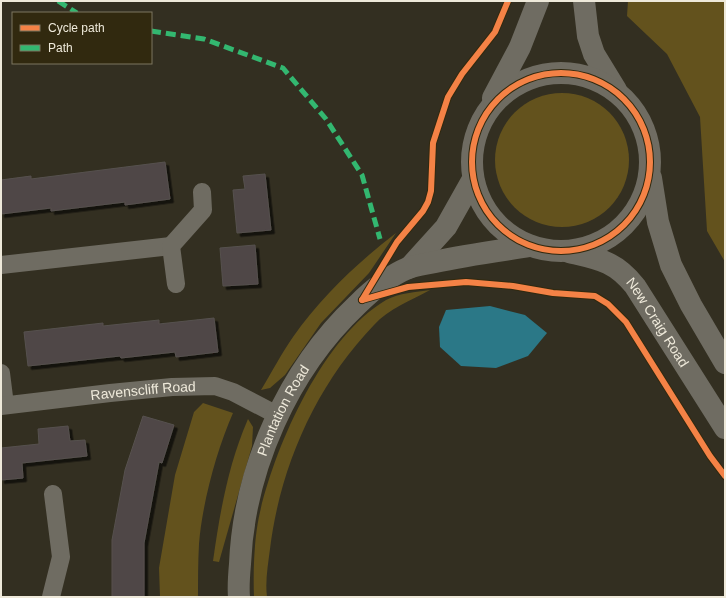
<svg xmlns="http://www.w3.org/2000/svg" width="726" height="598" font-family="Helvetica,sans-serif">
  <defs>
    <filter id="shadow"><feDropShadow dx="3.5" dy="3.5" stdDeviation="0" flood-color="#0009"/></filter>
  </defs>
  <rect width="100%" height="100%" fill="#332f21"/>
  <g fill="#63521d">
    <path d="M628 1H725V262L707 231 700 117 667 54 627 16Z"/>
    <circle cx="562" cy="160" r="67"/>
    <path d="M396 233 369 273 321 323 285 375 270 388 261 390C272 372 281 354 293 337 321 297 357 263 396 233Z"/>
    <path d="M430 290C412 300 388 309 374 325 316 385 280 467 270 549 268 565 265 581 267 597H254C253 571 254 538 260 512 276 444 323 337 386 300 399 293 416 292 430 290Z"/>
    <path d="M203 403 233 413C217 449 202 504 199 544 198 562 198 580 198 597H160L159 568 175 475 194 412Z"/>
    <path d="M248 419 253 427 252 446 219 562 213 561C220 512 228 465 248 419Z"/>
  </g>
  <path fill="#2b7887" d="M490 306 525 315 547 333 528 356 496 368 461 366 440 347 439 327 446 310Z"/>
  <g fill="#4f4647" stroke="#56514e" filter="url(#shadow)">
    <path d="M165 162 170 199 125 205V202L51 211V208L1 214V180L31 176V179Z"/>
    <path d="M265 174 271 230 237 233 233 190 245 189 243 176Z"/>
    <path d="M255 245 258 284 223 286 220 248Z"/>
    <path d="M214 318 218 352 176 357 175 352 121 358 120 356 28 366 24 332 103 323V326L159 320V324Z"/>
    <path d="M143 416 174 425 162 463 159 462 144 543V597H112V540L125 470Z"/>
    <path d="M68 426 70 441 85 440 87 456 22 463 23 478 1 480V448L39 444 38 429Z"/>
  </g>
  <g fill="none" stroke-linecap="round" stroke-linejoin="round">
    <g stroke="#6f6c62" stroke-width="18">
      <path d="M1 265 171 246"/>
      <path d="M176 284 171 246 203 210 202 192"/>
      <path d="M1 373 5 405"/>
      <path id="s1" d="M1 406 110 393 172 387 215 386 233 392 279 416"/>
      <path d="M51 597 61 557 53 494"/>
    </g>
    <g stroke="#6f6c62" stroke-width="22">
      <path d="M584 1 588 36 594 54 616 90"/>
      <circle cx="561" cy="162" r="89"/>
      <path d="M493 98 520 47 538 1"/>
      <path d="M651 178 658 222 671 265 691 305 725 363"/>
      <path id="s2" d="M569 252C599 259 615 261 635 286L725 428"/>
      <path d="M409 268 446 227 473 179"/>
      <path id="s3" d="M239 597C238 586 239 575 240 564 244 469 288 370 357 305 372 290 389 276 408 268 417 265 426 264 435 262 466 255 498 251 530 246"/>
    </g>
    <g stroke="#33b770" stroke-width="5" stroke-dasharray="10 5" stroke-linecap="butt">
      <path d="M58 1 77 13"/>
      <path d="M151 31 204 39 283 68 326 119 362 175 380 239"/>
    </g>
    <defs>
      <g id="cycleway">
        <circle cx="561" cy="162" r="89"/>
        <path d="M362 300 408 287 466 282 513 286 553 293 595 296 608 304 626 322 710 456 725 476"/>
        <path d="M362 300 397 242 423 211 428 202 431 191 433 143 448 97 462 74 495 32 508 1"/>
      </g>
    </defs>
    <use href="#cycleway" stroke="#31290f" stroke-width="8"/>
    <use href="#cycleway" stroke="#f48246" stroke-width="6"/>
  </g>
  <g text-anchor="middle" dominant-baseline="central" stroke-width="3" stroke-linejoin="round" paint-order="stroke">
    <g font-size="14" fill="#eee9da" stroke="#31290f">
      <text stroke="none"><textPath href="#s2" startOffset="119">New Craig Road</textPath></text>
      <text stroke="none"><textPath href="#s1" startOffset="143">Ravenscliff Road</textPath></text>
      <text stroke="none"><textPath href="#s3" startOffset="194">Plantation Road</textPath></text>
    </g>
  </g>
  <rect width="726" height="598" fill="none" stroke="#eee9da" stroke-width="4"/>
  <rect x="12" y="12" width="140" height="52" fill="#31290f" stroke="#7d7660"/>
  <rect x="20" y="25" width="20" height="6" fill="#f48246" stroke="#7d7660"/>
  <text x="48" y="32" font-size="12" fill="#eee9da">Cycle path</text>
  <rect x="20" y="45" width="20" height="6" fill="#33b770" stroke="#7d7660"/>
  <text x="48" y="52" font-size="12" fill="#eee9da">Path</text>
</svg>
